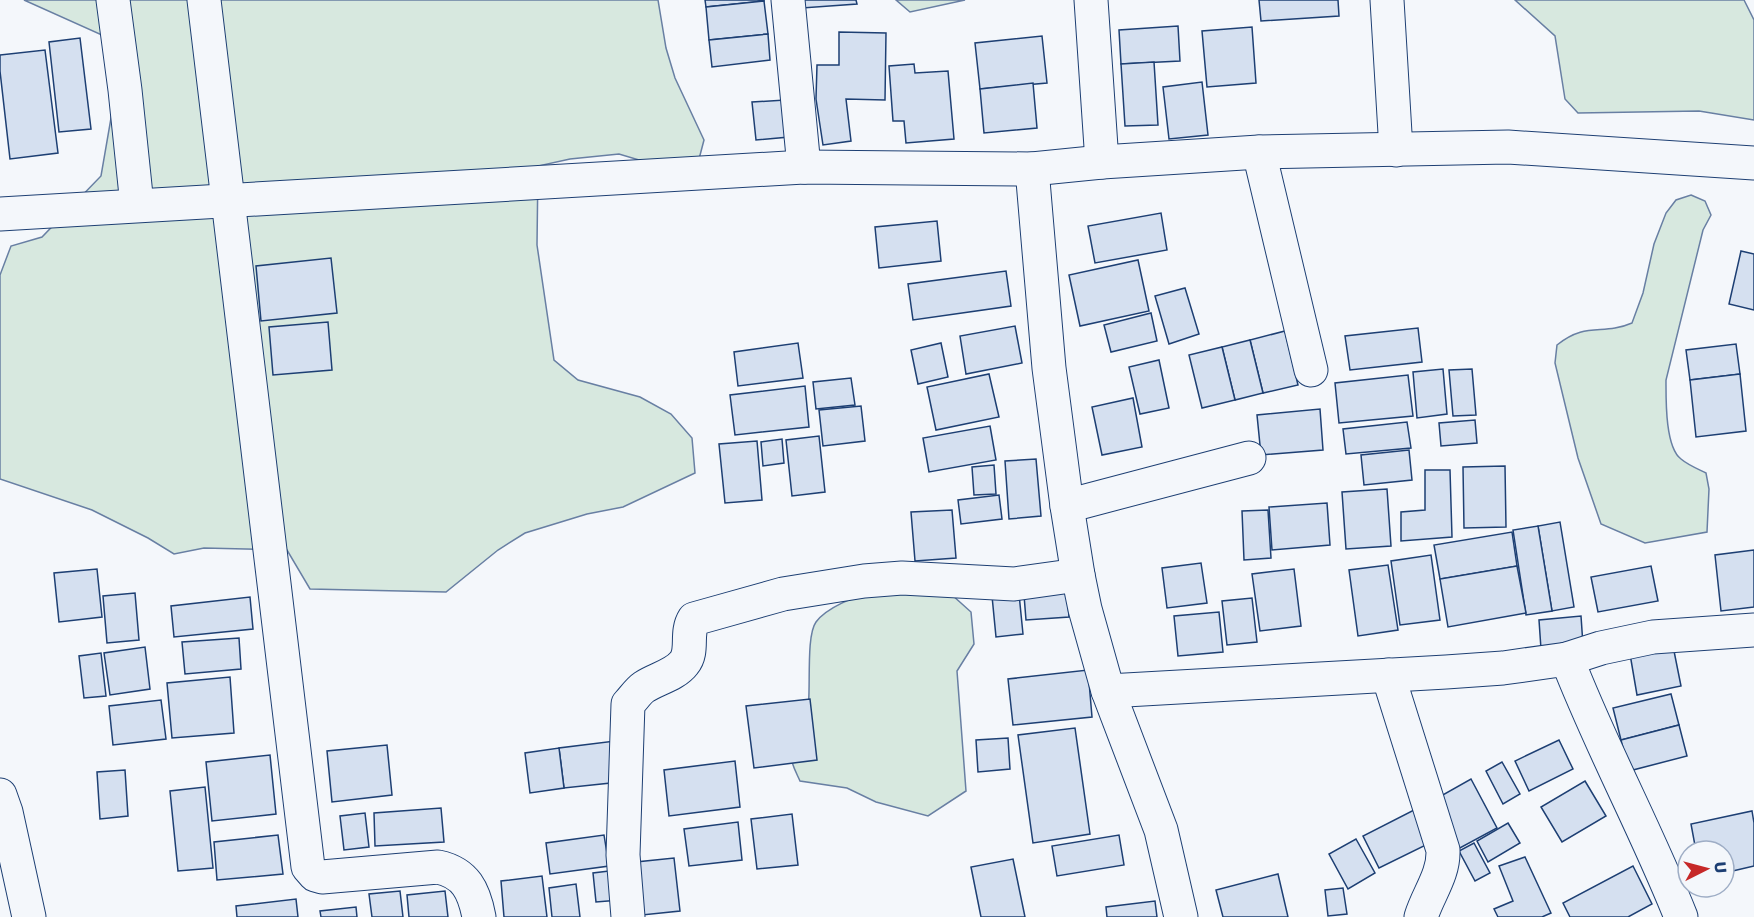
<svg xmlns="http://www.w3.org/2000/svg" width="1754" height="917" font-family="Rubik,sans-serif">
  <rect width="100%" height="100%" fill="#f4f7fb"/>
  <g fill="#d7e8df" stroke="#687fa3" stroke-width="1.5">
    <path d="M24 0H658L666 48 675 78 704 140 699 159 649 163 619 154 570 159 538 166 537 245 554 360 578 380 640 397 671 414 692 438 695 473 623 507 587 514 525 533 498 550 446 592 310 589 287 550 204 548 174 554 148 538 92 510 0 479V275L11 246 42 237 101 176 115 95 102 35Z"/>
    <path d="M896 0H965L910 12Z"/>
    <path d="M1515 0H1744L1754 20V120L1699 111 1578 113 1565 99 1555 36Z"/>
    <path d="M1691 195 1705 201 1711 215 1703 230 1666 380C1666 399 1665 447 1681 459 1688 465 1698 469 1706 473L1709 489 1707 532 1645 543 1601 524 1578 458 1555 363 1557 345C1587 321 1602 336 1632 323L1643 293 1654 244 1666 213 1676 200Z"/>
    <path d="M872 591 952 595 971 612 974 644 957 671 966 791 928 816 876 802 847 788 800 781C796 772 790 762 790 751 791 739 805 730 807 718 812 697 805 637 816 622 827 607 855 597 872 591Z"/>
  </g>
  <g fill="#d5e0f0" stroke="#1d3f73" stroke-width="1.5">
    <path d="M705 0H764V1L706 7Z"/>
    <path d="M801 0H856L857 4 802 8Z"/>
    <path d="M1259 0H1338L1339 16 1261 21Z"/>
    <path d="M764 1 768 34 709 40 706 7Z"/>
    <path d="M1178 26 1180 61 1121 64 1119 30Z"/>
    <path d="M1252 27 1256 83 1207 87 1202 31Z"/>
    <path d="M839 32 886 33 885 100 846 99 851 141 823 145 816 99 817 65H839Z"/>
    <path d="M768 34 770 60 712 67 709 40Z"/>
    <path d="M1042 36 1047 83 980 89 975 43Z"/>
    <path d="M80 38 91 129 59 132 49 42Z"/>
    <path d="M45 50 58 153 10 159 0 71V55Z"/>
    <path d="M1154 62 1158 125 1125 126 1121 64Z"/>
    <path d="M914 64 915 73 948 71 954 139 906 143 904 121H893L889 66Z"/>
    <path d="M1202 82 1208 135 1169 139 1163 87Z"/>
    <path d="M1033 83 1037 128 984 133 980 89Z"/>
    <path d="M785 100 789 137 756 140 752 102Z"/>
    <path d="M1161 213 1167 250 1095 263 1088 226Z"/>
    <path d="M937 221 941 261 879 268 875 227Z"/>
    <path d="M1741 251 1754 254V310L1729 304Z"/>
    <path d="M331 258 337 313 261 321 256 266Z"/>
    <path d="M1138 260 1149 311 1080 326 1069 275Z"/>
    <path d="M1006 271 1011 306 913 320 908 284Z"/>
    <path d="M1185 288 1199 334 1169 344 1155 296Z"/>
    <path d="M1151 313 1157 341 1111 352 1104 325Z"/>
    <path d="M328 322 332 370 273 375 269 327Z"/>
    <path d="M1015 326 1022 363 966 374 960 336Z"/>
    <path d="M1418 328 1422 362 1350 370 1345 336Z"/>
    <path d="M1285 331 1298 385 1263 393 1250 340Z"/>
    <path d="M1250 340 1263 393 1235 400 1222 347Z"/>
    <path d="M798 343 803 378 738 386 734 352Z"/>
    <path d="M941 343 948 377 918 384 911 350Z"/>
    <path d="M1736 344 1740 374 1690 380 1686 350Z"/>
    <path d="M1222 347 1235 400 1202 408 1189 355Z"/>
    <path d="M1159 360 1169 408 1140 414 1129 367Z"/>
    <path d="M1443 369 1447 414 1417 418 1413 372Z"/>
    <path d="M1472 369 1476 415 1453 416 1449 370Z"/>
    <path d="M989 374 999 417 936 430 927 387Z"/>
    <path d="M1740 374 1746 431 1696 437 1690 380Z"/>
    <path d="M1408 375 1413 416 1339 423 1335 383Z"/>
    <path d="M851 378 855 405 816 409 813 382Z"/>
    <path d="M805 386 809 427 735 435 730 395Z"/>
    <path d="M1133 398 1142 447 1102 455 1092 407Z"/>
    <path d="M861 406 865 441 823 446 819 410Z"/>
    <path d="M1320 409 1323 450 1261 455 1257 415Z"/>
    <path d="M1475 420 1477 443 1441 446 1439 423Z"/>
    <path d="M1407 422 1411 448 1346 454 1343 429Z"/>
    <path d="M990 426 996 460 929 472 923 438Z"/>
    <path d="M819 436 825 492 792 496 786 440Z"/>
    <path d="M782 439 784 463 763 466 761 442Z"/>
    <path d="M757 441 762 500 725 503 719 444Z"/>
    <path d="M1409 450 1412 480 1364 485 1361 455Z"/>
    <path d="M1036 459 1041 516 1009 519 1005 461Z"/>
    <path d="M994 465 996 494 974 495 972 467Z"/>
    <path d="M1505 466 1506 527 1464 528 1463 467Z"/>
    <path d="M1425 470H1450L1452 537 1401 541V512L1425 510Z"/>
    <path d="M1387 489 1391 546 1346 549 1342 492Z"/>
    <path d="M999 495 1002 519 961 524 958 500Z"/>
    <path d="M1327 503 1330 545 1272 550 1269 507Z"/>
    <path d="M952 510 956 558 915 561 911 512Z"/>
    <path d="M1268 510 1271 558 1244 560 1242 511Z"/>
    <path d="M1560 522 1574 607 1552 611 1538 526Z"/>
    <path d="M1538 526 1552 611 1526 615 1513 530Z"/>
    <path d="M1512 532 1517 566 1440 579 1434 545Z"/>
    <path d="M1754 550V607L1721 611 1715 555Z"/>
    <path d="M1431 555 1440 620 1400 625 1391 561Z"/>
    <path d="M1201 563 1207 603 1167 608 1162 568Z"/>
    <path d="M1388 565 1398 630 1358 636 1349 570Z"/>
    <path d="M1517 566 1526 613 1448 627 1440 579Z"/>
    <path d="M1651 566 1658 601 1598 612 1591 577Z"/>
    <path d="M97 569 102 617 59 622 54 573Z"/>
    <path d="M1294 569 1301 626 1260 631 1252 574Z"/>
    <path d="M1067 591 1069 617 1026 620 1024 595Z"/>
    <path d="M135 593 139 640 107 643 103 596Z"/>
    <path d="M1019 594 1023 634 996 637 992 596Z"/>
    <path d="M250 597 253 629 174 637 171 606Z"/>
    <path d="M1252 598 1257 642 1227 645 1222 601Z"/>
    <path d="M1219 612 1223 652 1178 656 1174 616Z"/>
    <path d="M1581 616 1583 645 1541 649 1539 620Z"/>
    <path d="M239 638 241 669 185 674 182 642Z"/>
    <path d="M1673 646 1681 686 1637 695 1630 654Z"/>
    <path d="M145 647 150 689 110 695 104 653Z"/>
    <path d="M101 653 106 696 84 698 79 656Z"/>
    <path d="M1088 670 1092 717 1013 725 1008 679Z"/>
    <path d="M230 677 234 733 172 738 167 683Z"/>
    <path d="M1671 694 1679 725 1621 740 1613 708Z"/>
    <path d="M810 699 817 760 754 768 746 706Z"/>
    <path d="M161 700 166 739 113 745 109 706Z"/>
    <path d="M1679 725 1687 756 1629 771 1621 740Z"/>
    <path d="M1075 728 1090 834 1033 843 1018 735Z"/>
    <path d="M1008 738 1010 769 978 772 976 740Z"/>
    <path d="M1559 740 1573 769 1529 791 1515 761Z"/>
    <path d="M615 741 620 782 564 788 559 748Z"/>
    <path d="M387 745 392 795 332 802 327 751Z"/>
    <path d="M559 748 564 788 530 793 525 753Z"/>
    <path d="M270 755 276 814 212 821 206 762Z"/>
    <path d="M735 761 740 807 669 816 664 770Z"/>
    <path d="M1502 762 1520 794 1503 804 1486 771Z"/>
    <path d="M125 770 128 816 100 819 97 772Z"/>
    <path d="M1471 779 1497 828 1458 849 1432 801Z"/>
    <path d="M1585 781 1606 816 1562 842 1541 807Z"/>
    <path d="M205 787 213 868 178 871 170 791Z"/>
    <path d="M441 808 444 842 375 846 374 813Z"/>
    <path d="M1414 810 1430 843 1379 868 1363 836Z"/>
    <path d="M1752 811 1754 823V866L1724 873V851H1696L1691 824Z"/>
    <path d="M365 813 369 847 344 850 340 816Z"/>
    <path d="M792 814 798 865 757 869 751 819Z"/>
    <path d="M738 822 742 860 689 866 684 829Z"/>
    <path d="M1508 823 1520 843 1488 862 1477 841Z"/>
    <path d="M278 835 283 874 217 880 214 842Z"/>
    <path d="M604 835 609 866 550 874 546 843Z"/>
    <path d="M1119 835 1124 865 1057 876 1052 846Z"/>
    <path d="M1356 839 1375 873 1348 889 1329 854Z"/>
    <path d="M1474 843 1490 873 1475 881 1459 851Z"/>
    <path d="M1525 857 1551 913 1542 917H1498L1494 909 1513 901 1499 866Z"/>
    <path d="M674 858 680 911 642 915 636 862Z"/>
    <path d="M1013 859 1025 917H981L971 867Z"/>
    <path d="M1633 866 1652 904 1628 917H1570L1563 903Z"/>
    <path d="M617 870 620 900 596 902 593 873Z"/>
    <path d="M1278 874 1288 917H1223L1216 890Z"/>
    <path d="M542 876 547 917H504L501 881Z"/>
    <path d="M576 884 580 917H552L549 888Z"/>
    <path d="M1343 888 1347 914 1328 916 1325 890Z"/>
    <path d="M400 891 403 917H372L369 894Z"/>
    <path d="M445 891 448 917H409L407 895Z"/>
    <path d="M296 899 298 917H237L236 906Z"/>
    <path d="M1155 901 1157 917H1107L1106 907Z"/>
    <path d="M356 907 357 917H321L320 911Z"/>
  </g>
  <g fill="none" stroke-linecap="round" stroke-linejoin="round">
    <defs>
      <g id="minor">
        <path d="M113 0 125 90 137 205"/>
        <path d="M204 0 308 867 315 875 322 877 438 867C466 873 474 891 479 917"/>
        <path d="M788 0 804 167"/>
        <path d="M1091 0 1102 162"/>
        <path d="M1387 0 1396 150"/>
        <path d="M1259 152 1311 370"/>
        <path d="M1032 169 1049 368 1067 506 1078 575 1085 609 1108 691 1161 830 1181 917"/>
        <path d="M0 214 804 167 1032 169 1102 162 1259 152 1508 147 1754 163"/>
        <path d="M1067 506 1249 458"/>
        <path d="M1567 659 1601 648 1653 637 1754 630"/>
        <path d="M1388 675 1443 850C1444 875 1428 894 1421 917"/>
        <path d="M1108 691 1446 672 1503 668 1567 659C1601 747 1646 829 1681 917"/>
        <path d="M0 795 6 812 29 917"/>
        <path d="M628 917 623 855 628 704C633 699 638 691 644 687 656 679 675 675 684 663 694 651 685 633 694 619L783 594 864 581 902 578 1014 584 1078 575"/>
      </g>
    </defs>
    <use href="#minor" stroke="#1d3f73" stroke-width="35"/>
    <use href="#minor" stroke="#f4f7fb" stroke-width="33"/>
  </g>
  <g transform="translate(1706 869) rotate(84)"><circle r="28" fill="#f4f7fb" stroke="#9eadc5" stroke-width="1.5"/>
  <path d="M0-4.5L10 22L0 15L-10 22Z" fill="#c62828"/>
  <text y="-9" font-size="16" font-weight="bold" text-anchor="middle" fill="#1d3f73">U</text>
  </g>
</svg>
